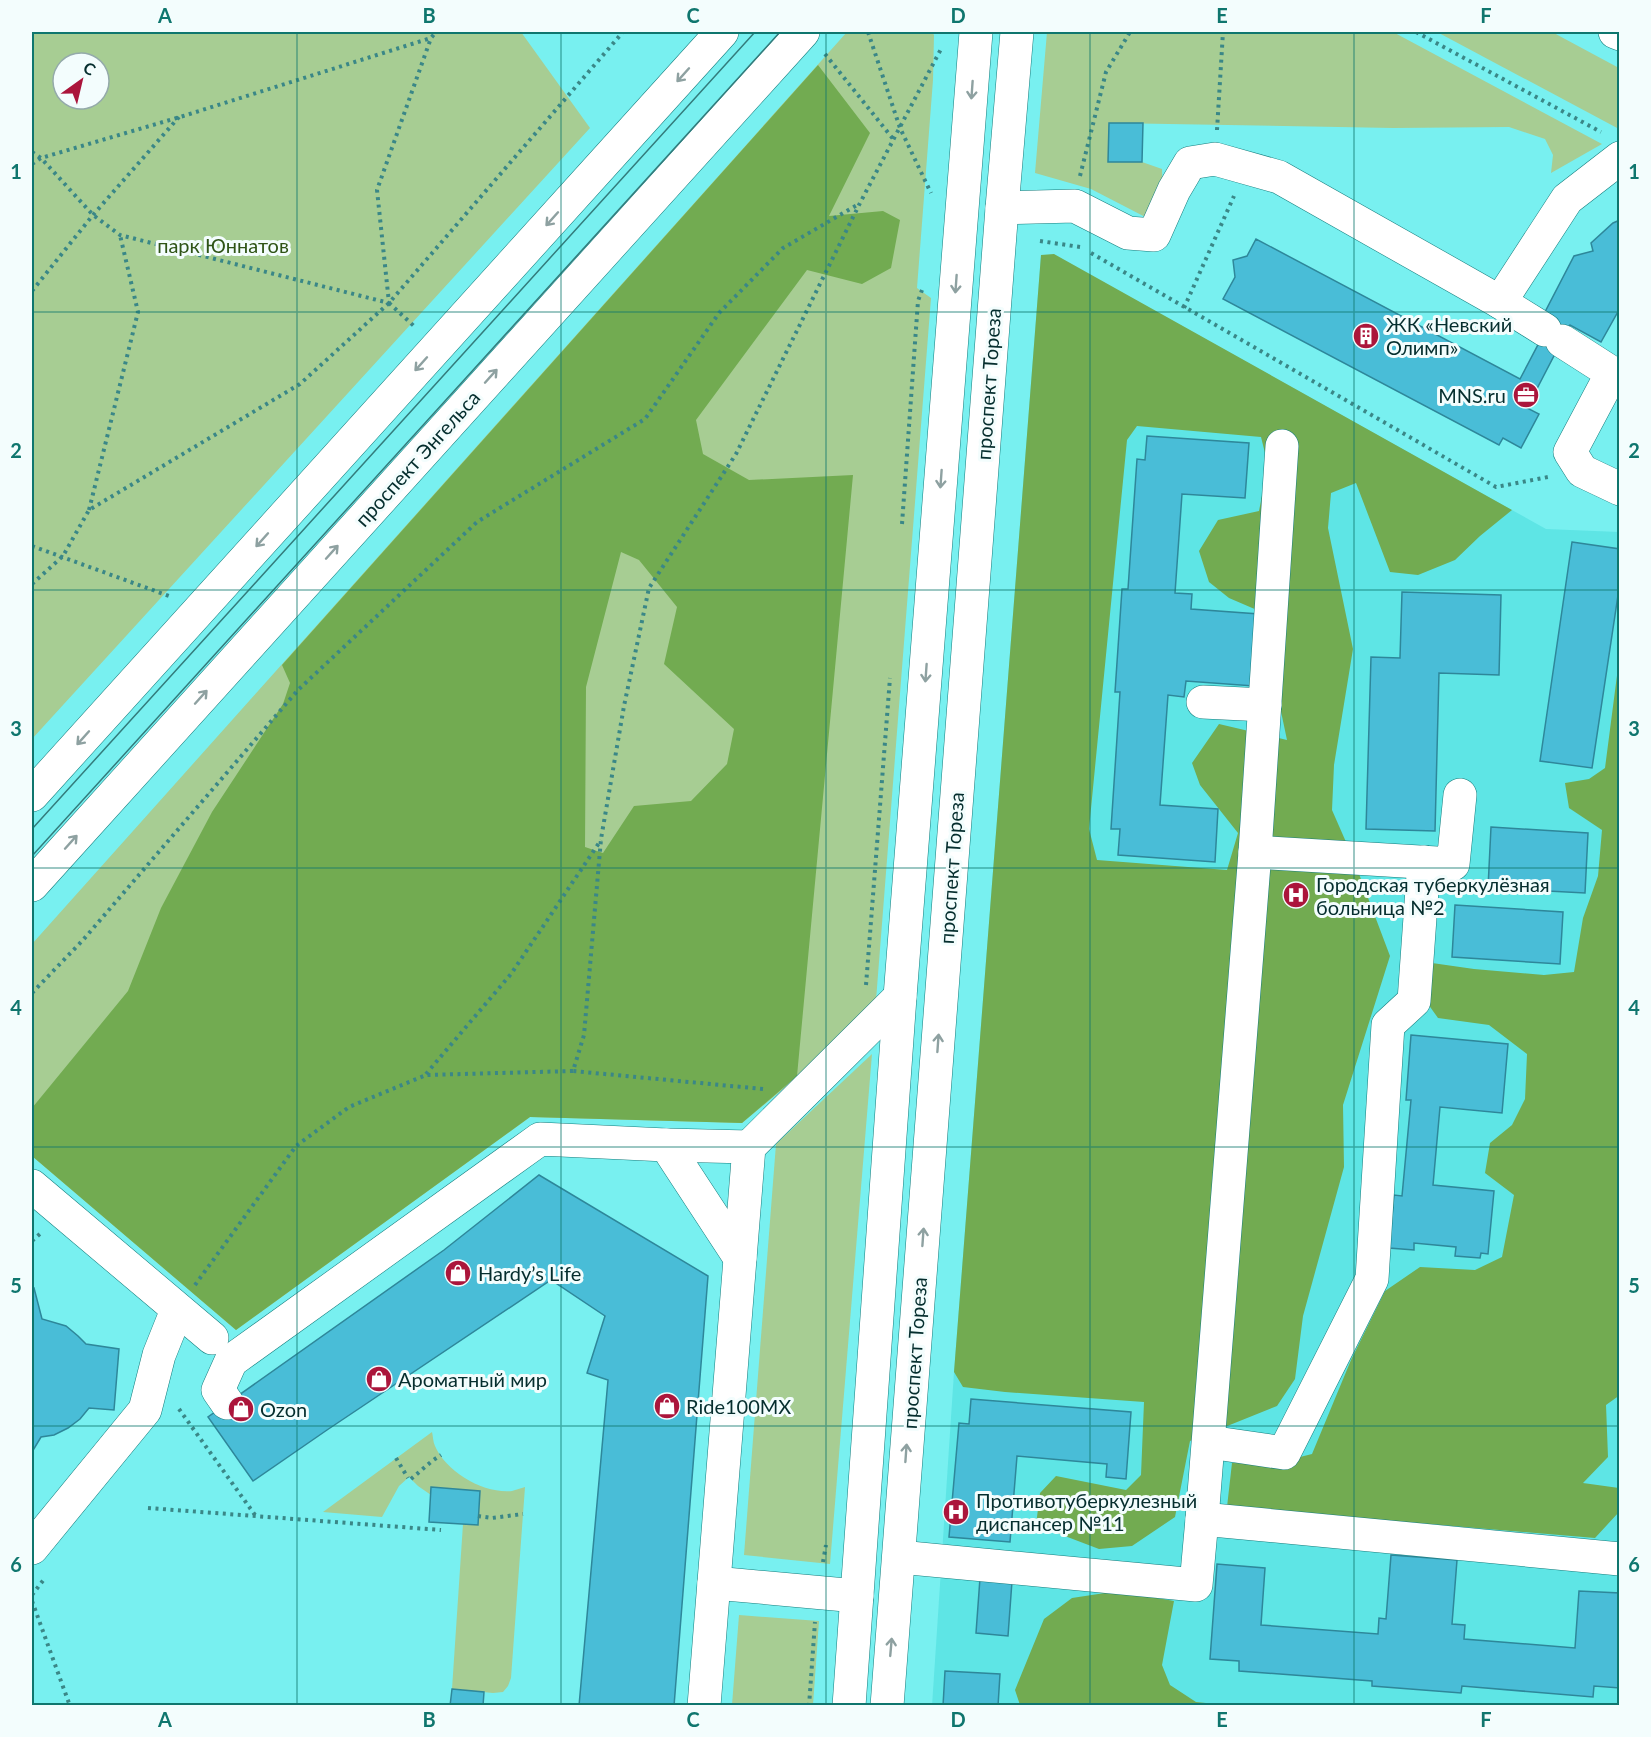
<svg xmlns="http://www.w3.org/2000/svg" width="1651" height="1737" font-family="Lato,sans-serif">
  <rect width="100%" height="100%" fill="#78f0f0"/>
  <path fill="#5ee5e5" d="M1041 255 1108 285 1546 529 1619 532V1705L932 1706 954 1372Z"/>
  <g fill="#a7cd93" fill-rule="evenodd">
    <path d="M32 32H521L590 128 32 739ZM63 63H99V99H63Z"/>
    <path d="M847 32H932L934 35 933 80 917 288 931 298 875 1013 742 1123 530 1117 236 1330 32 1156V944Z"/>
    <path d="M1047 32H1393L1602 144 1551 173 1553 155 1545 139 1509 127 1393 128 1110 123 1108 162H1142L1162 169 1163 199 1153 221 1091 189 1035 173Z"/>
    <path d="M1437 32H1552L1619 68V129Z"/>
    <path d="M872 1054 830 1564 744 1555 776 1144Z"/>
    <path d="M432 1432C433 1436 433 1442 435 1446 446 1472 484 1494 512 1491 516 1490 521 1488 525 1487L511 1678 508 1686 503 1692 493 1693 452 1689 463 1524 478 1525 480 1491 432 1487 431 1495 418 1486 409 1477 399 1486 382 1517 323 1512Z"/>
    <path d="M739 1615 819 1621 813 1705H732Z"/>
  </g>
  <g fill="#72ab51" fill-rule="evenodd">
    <path d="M818 65 870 133 829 216 883 211 900 220 891 268 862 284 807 270 696 420 703 454 749 480 853 475 797 1076 742 1123 530 1117 236 1330 32 1156V1108L128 991 161 908 212 812 283 704 290 683 282 665ZM621 552 639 560 677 607 664 664 734 729 727 764 691 801 634 806 603 853 585 847 586 687Z"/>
    <path d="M1054 254 1512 510 1480 536 1455 560 1418 575 1390 572 1356 483 1331 493 1328 528 1353 649 1334 765 1332 810 1353 858 1390 956 1343 1105 1344 1167 1303 1316 1295 1379 1277 1406 1190 1441 1175 1517 1132 1546 1099 1549 1036 1525 1040 1493 1056 1476 1126 1490 1141 1475 1144 1402 1005 1392 963 1387 954 1372 1041 255ZM1137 426 1261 437 1268 465 1259 511 1218 520 1199 551 1209 582 1229 598 1285 622 1275 683 1287 740 1219 724 1192 763 1200 785 1238 833 1227 870 1097 860 1089 829 1127 440Z"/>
    <path d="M1619 660 1620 1395 1606 1405 1608 1457 1583 1483 1619 1488V1512L1595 1538 1227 1507 1232 1463 1272 1464 1312 1454 1351 1360 1385 1291 1420 1267 1475 1270 1502 1257 1514 1195 1485 1173 1490 1143 1512 1125 1525 1099 1527 1054 1489 1025 1438 1018 1428 1004 1432 963 1474 969 1544 975 1574 972 1583 918 1598 876 1602 830 1569 808 1565 783 1589 779 1605 768Z"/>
    <path d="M1118 1591 1174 1601 1162 1665 1170 1685 1196 1702 1226 1705H1020L1015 1690 1044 1619 1072 1598Z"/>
  </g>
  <g fill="#49bdd7" stroke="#2e879a" stroke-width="1.5">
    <path d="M1109 123H1143L1142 162H1108Z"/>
    <path d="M1620 220V308L1601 342 1570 325 1527 408 1539 414 1521 448 1503 438 1499 445 1223 299 1235 277 1233 260 1247 256 1256 239 1520 379 1553 316 1545 312 1574 256 1593 251 1591 243 1613 223Z"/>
    <path d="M1147 436 1249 443 1245 498 1182 494 1175 593 1192 594 1191 609 1259 614 1254 686 1186 681 1184 697 1168 695 1160 805 1218 809 1215 862 1118 855 1120 829H1111L1120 692H1115L1122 589H1128L1137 459 1145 460Z"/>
    <path d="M1572 542 1620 549V582L1592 768 1540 761Z"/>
    <path d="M1402 592 1501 595 1499 675 1439 673 1435 831 1366 829 1371 657 1400 658Z"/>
    <path d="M1491 827 1588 833 1585 893 1488 888Z"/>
    <path d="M1455 905 1563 912 1560 964 1452 957Z"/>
    <path d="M1411 1035 1508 1044 1502 1113 1440 1107 1433 1185 1494 1191 1488 1254 1481 1253 1480 1258 1455 1256 1456 1247 1414 1243V1250L1389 1248 1394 1195 1402 1196 1411 1100H1406Z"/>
    <path d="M539 1175 708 1276 674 1706H579L608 1380 587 1373 605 1316 551 1280 327 1430 253 1481 208 1417 444 1250Z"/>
    <path d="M34 1288 42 1319 66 1326 78 1336 86 1344 119 1349 114 1410 89 1408 80 1419 68 1428 54 1435 41 1437 32 1452V1289Z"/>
    <path d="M971 1399 1131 1412 1126 1479 1106 1477 1107 1464 1017 1456 1010 1542 949 1537 959 1423 969 1424Z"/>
    <path d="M431 1487 480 1491 478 1525 429 1522Z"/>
    <path d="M1391 1555 1457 1560 1452 1624 1465 1625 1464 1639 1575 1648 1579 1591 1620 1593V1688L1594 1686 1593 1697 1462 1686 1461 1693 1372 1686V1681L1239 1671V1661L1210 1659 1217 1564 1265 1568 1261 1625 1378 1634 1379 1618 1386 1619Z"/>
    <path d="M980 1578 1012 1581 1008 1636 976 1633Z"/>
    <path d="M945 1671 1000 1674 998 1706H943Z"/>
    <path d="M452 1689 484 1692 483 1706H450Z"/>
  </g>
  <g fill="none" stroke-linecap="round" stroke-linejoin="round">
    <defs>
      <g id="minor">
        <path d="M1002 208 1075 206 1128 233 1154 235 1174 190 1190 163 1215 159 1279 177 1500 302 1545 330"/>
        <path d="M1500 302 1567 199 1620 158"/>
        <path d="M1562 341 1612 373 1570 452 1582 471 1620 489"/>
        <path d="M1203 702 1265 705"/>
        <path d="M1255 852 1453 864 1460 795"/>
        <path d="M666 1145 749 1147"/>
        <path d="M32 1186 212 1338"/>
        <path d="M227 1403 218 1390 231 1361 540 1139 666 1145 740 1258"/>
        <path d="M1209 1442 1284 1453 1372 1279 1388 1025 1414 1001 1424 862"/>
        <path d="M1202 1519 1255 852 1282 446"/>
        <path d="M32 1548 145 1410 159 1355 177 1310"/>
        <path d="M899 1557 1196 1585 1202 1519 1620 1559"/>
        <path d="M714 1583 857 1596"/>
        <path d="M704 1706 749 1147 900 997"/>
      </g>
      <g id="major">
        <path d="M1615 32 1620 34"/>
        <path d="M32 795 722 32"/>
        <path d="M32 885 803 32"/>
        <path d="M849 1706 900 997 976 32"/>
        <path d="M887 1706 1002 208 1017 32"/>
      </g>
    </defs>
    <use href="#minor" stroke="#157d7d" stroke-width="34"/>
    <use href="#major" stroke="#157d7d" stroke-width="34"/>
    <g stroke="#3a8787" stroke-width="4" stroke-dasharray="3 4.5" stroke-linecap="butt">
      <path d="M868 32 900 128 931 193"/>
      <path d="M1416 32 1601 132"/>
      <path d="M825 54 894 140"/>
      <path d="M1217 130 1223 32"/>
      <path d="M32 152 41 158 93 215 120 235 389 303 377 190 431 38"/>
      <path d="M32 164 41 158 180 117 431 38 436 32"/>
      <path d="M1080 176 1106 72 1130 32"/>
      <path d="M1040 241 1080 247"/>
      <path d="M1091 253 1496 487 1548 477"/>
      <path d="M32 291 93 215 179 117"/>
      <path d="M389 303 415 327"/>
      <path d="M1184 308 1234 196"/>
      <path d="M89 510 138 312 120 235"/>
      <path d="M902 524 918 301 922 290"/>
      <path d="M32 546 169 596"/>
      <path d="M32 584 63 556 89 510 300 384 389 303 623 32"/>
      <path d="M866 985 890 678"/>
      <path d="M32 993 83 940 298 690 477 522 645 419 719 313 783 248 859 204"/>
      <path d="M426 1074 511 974 601 840"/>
      <path d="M763 1089 573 1071 584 1035 601 839 624 706 649 588 736 454 860 203 941 49"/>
      <path d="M32 1241 41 1233"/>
      <path d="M195 1285 296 1146 349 1107 426 1075 573 1071"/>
      <path d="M179 1409 255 1515"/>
      <path d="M396 1458 408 1478"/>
      <path d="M411 1479 432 1461 441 1455"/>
      <path d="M148 1508 441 1530"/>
      <path d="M478 1516 492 1518 523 1514"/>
      <path d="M823 1562 826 1545"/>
      <path d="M32 1595 45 1578"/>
      <path d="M32 1601 70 1706"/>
      <path d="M809 1706 815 1622"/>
    </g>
    <use href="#minor" stroke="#fff" stroke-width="33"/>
    <use href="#major" stroke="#fff" stroke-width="33"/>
    <g stroke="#337c7c" stroke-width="1.5">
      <path d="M32 829 755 32"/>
      <path d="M32 856 780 32"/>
    </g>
  </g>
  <defs><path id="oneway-shaft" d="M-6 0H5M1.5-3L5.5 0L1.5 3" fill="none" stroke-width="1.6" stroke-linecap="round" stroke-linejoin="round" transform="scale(1.5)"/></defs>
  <g stroke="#8ea1a1">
    <use href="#oneway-shaft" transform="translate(683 75) rotate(132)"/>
    <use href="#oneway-shaft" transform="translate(972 90) rotate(94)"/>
    <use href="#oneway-shaft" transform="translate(552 219) rotate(132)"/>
    <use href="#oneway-shaft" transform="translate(956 284) rotate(94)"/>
    <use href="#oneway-shaft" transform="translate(421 364) rotate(132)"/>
    <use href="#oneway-shaft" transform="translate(491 376) rotate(-48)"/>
    <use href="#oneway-shaft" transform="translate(941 479) rotate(94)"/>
    <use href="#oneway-shaft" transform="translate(262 540) rotate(132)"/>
    <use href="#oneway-shaft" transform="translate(332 552) rotate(-48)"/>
    <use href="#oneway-shaft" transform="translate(926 673) rotate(94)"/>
    <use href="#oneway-shaft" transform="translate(201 697) rotate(-48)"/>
    <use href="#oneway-shaft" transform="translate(83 738) rotate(132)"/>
    <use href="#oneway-shaft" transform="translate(71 842) rotate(-48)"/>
    <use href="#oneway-shaft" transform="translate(938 1043) rotate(-86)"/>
    <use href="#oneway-shaft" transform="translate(923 1237) rotate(-86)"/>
    <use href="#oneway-shaft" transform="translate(906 1453) rotate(-86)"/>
    <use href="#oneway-shaft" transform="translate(891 1647) rotate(-85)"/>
  </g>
  <path fill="none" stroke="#0f766e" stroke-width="1.5" stroke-opacity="0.55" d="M297 32V1706M561 32V1706M826 32V1706M1090 32V1706M1354 32V1706M32 312H1620M32 590H1620M32 868H1620M32 1147H1620M32 1426H1620"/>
  <defs>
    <symbol id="building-disc" viewBox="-11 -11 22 22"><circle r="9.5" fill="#ab153b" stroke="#f3fdfd"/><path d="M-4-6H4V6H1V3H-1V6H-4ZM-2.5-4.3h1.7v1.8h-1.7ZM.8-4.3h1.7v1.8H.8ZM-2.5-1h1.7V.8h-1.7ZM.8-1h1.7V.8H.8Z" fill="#fff"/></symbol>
    <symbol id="office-disc" viewBox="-11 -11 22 22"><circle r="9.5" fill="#ab153b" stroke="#f3fdfd"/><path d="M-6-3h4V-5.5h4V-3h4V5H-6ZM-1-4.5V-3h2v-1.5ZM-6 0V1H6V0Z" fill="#fff"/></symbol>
    <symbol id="hospital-disc" viewBox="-11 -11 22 22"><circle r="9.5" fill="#ab153b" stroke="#f3fdfd"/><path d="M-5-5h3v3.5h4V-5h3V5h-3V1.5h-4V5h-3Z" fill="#fff"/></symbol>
    <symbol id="shop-disc" viewBox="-11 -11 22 22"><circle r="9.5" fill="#ab153b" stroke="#f3fdfd"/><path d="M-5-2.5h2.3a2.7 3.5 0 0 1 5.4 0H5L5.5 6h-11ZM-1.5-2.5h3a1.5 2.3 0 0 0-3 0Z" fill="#fff"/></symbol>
  </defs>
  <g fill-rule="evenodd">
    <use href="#building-disc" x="1351" y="321" width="30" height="30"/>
    <use href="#office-disc" x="1511" y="380" width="30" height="30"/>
    <use href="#hospital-disc" x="1281" y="880" width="30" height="30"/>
    <use href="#shop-disc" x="443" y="1258" width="30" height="30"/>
    <use href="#shop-disc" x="364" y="1364" width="30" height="30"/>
    <use href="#shop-disc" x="652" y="1391" width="30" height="30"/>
    <use href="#shop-disc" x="226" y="1394" width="30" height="30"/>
    <use href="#hospital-disc" x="941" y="1497" width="30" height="30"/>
  </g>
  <g text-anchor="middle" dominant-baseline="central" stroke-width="6" stroke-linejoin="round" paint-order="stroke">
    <g font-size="20" fill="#2f5416" stroke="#f3fdfd">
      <text x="223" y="245">парк Юннатов</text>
    </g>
    <g font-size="20" fill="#052e2e" stroke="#f3fdfd" text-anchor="start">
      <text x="1386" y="324">ЖК «Невский<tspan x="1386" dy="23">Олимп»</tspan></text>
      <text x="1506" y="395" text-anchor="end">MNS.ru</text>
      <text x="1316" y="884">Городская туберкулёзная<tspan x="1316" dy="23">больница №2</tspan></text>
      <text x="478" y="1273">Hardy’s Life</text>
      <text x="398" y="1379">Ароматный мир</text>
      <text x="686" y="1406">Ride100MX</text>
      <text x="260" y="1409">Ozon</text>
      <text x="976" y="1500">Противотуберкулезный<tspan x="976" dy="23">диспансер №11</tspan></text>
    </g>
    <g font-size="20" fill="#052e2e" stroke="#f3fdfd">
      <text transform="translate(988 384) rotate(-86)">проспект Тореза</text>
      <text transform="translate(417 458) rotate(-48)">проспект Энгельса</text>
      <text transform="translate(951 868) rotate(-86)">проспект Тореза</text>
      <text transform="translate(914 1353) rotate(-86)">проспект Тореза</text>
    </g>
  </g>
  <rect width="1651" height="1737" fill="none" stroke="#f3fdfd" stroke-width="66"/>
  <g transform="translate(81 81) rotate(34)"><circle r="28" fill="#f3fdfd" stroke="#94aaaa" stroke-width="1.5"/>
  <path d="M0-4.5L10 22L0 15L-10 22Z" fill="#ab153b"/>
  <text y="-9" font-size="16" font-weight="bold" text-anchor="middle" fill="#052e2e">С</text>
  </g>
  <rect x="33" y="33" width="1585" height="1671" fill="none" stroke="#0f766e" stroke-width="2"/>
  <g font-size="20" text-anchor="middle" font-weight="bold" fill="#0f766e">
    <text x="165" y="23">A</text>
    <text x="429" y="23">B</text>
    <text x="693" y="23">C</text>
    <text x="958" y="23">D</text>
    <text x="1222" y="23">E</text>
    <text x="1486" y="23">F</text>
    <text x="16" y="179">1</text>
    <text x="1634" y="179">1</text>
    <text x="16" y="458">2</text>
    <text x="1634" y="458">2</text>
    <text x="16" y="736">3</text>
    <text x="1634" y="736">3</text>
    <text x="16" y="1015">4</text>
    <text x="1634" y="1015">4</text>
    <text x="16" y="1293">5</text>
    <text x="1634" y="1293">5</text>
    <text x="16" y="1572">6</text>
    <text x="1634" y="1572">6</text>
    <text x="165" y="1727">A</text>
    <text x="429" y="1727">B</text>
    <text x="693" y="1727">C</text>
    <text x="958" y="1727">D</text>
    <text x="1222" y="1727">E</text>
    <text x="1486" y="1727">F</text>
  </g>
</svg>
